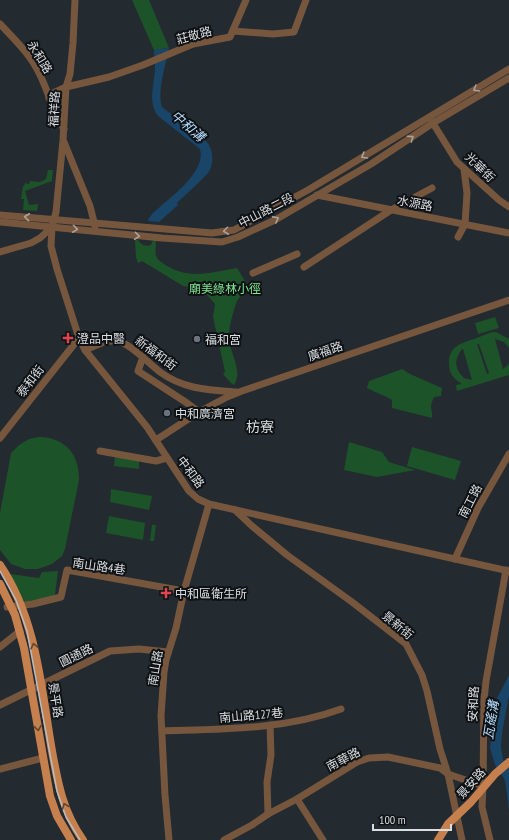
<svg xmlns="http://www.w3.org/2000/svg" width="509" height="840" font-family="'PT Sans Narrow','Noto Sans TC',sans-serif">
  <rect width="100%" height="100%" fill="#232a30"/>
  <g fill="#1d5329" fill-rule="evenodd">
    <path d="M132 0H149L169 48 154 50Z"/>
    <path d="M48 170H53L52 181 25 191 29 205 38 204 37 211 23 210 24 199H21L23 186H24L25 183 29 184 30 181 40 182 46 179Z"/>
    <path d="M135 240H138C141 245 146 247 151 245L153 240H156C156 245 155 252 156 256 158 261 163 263 167 266 192 280 211 272 237 268L248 286C245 291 240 296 237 301 234 308 229 327 229 335 228 352 244 370 234 385L230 382 223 374 225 372 213 317 215 304 201 288 183 286 142 261 138 263 136 257Z"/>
    <path d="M495 317 499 328 478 334 475 323Z"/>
    <path d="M492 332H496L509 339V348L504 342 495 339 503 369 508 365 509 363V375L457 391 456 385 462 384C454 379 449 374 449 364 448 347 461 343 474 339 480 337 486 334 492 332ZM477 344H479L489 373 487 374ZM462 349H463L472 380 464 378C454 368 454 360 462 349Z"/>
    <path d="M402 369 410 374 442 388 441 396 434 397C433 400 431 403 431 406 431 410 433 413 432 418L392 408V400C384 395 376 393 367 388L369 381Z"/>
    <path d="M39 437C66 438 79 454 79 480L65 549 62 556 52 564 38 569H25L11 564 0 550V513L11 453 19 445 29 439Z"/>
    <path d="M349 442 382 452 389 462 415 470 377 477 344 470Z"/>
    <path d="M412 447 461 461 455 480 407 466Z"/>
    <path d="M115 457 139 460V469L114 466Z"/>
    <path d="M111 489 152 496 149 510 110 502Z"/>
    <path d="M109 516 145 523 143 540 106 533Z"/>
    <path d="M152 525H156L154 541H150Z"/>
    <path d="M58 571 55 595 36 602 23 601 10 574 39 578 42 572Z"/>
  </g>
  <g fill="#184568">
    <path d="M169 48C166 65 157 90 162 107L206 141C213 148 214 161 210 170 207 176 183 197 177 203L178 205 159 222 148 221 149 218 153 213C168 199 207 172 200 149L158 116C147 101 155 83 155 66 155 61 154 56 154 50Z"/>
    <path d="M509 675V695L502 733 501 747 503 760 509 769V811L505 780 495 765 490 748 492 732 489 731 491 709H494L496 700Z"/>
  </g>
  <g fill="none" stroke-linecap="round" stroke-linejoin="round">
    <g stroke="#77563e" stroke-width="7">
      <path d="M75 0 73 43 70 74 66 87 63 140 56 212 52 227 51 246 57 269 79 338 85 350 147 427 189 491 198 499 209 504 509 571"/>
      <path d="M0 24C15 40 31 55 40 75 49 93 53 113 64 129"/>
      <path d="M233 31 273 34 294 32 306 0"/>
      <path d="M49 98 51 94 66 87 109 77 143 65 193 44 230 37 246 0"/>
      <path d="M431 120 457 162 499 200 509 207"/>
      <path d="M64 142 90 206 95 226"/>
      <path d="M317 195 509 233"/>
      <path d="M0 215 212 233 234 230 308 190 509 69"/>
      <path d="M0 222 162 238 222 242 238 237 275 220 371 164 433 123 509 78"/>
      <path d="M458 237 465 224 467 193 464 169"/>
      <path d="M0 252 31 243 40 238 52 227"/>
      <path d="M304 267 391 210 432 188"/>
      <path d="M253 273 297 254"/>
      <path d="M85 350 104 342 118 340C134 347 146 361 160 372 183 389 208 390 236 392"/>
      <path d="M143 357 138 371 187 403 199 412"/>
      <path d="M0 438 79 338"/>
      <path d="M156 440 199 412 227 397 242 391 509 300"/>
      <path d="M100 451 156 461 167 458"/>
      <path d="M235 510 252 526 287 555 352 602 406 644 422 675 427 691 440 749 448 774 462 840"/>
      <path d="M455 559 478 508 509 454"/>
      <path d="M7 607 33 604 61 597 67 570 184 591"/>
      <path d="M0 647 20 631"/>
      <path d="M0 705 110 651 139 649 168 652"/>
      <path d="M162 731C221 729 284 730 341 709"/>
      <path d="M0 769 43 758"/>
      <path d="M297 799 323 840"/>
      <path d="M268 814 267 782 271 755 270 725"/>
      <path d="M169 840 165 795 161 716 164 672 166 660 176 628 184 591 209 504"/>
      <path d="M224 840 252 825 268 814 297 799 357 762 369 758 388 757 440 768 448 774 483 786"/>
      <path d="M490 840 482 807 483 786 484 700 486 681 506 570"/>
    </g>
    <g stroke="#c5804d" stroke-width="8">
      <path d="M0 565C37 620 41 688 52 751 58 784 63 812 83 840"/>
      <path d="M0 584 15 615 24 648 50 796 57 816 71 840"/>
      <path d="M438 840 448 824 471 802 495 774 509 762"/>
    </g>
    <path stroke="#b8bcc1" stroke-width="1.5" d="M0 571 16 600 27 631 57 791 66 817 80 840"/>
  </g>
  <defs><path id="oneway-chevron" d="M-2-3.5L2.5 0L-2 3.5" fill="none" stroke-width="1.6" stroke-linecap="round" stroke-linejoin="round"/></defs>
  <g stroke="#ada198">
    <use href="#oneway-chevron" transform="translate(476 89) rotate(149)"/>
    <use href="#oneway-chevron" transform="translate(411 138) rotate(-34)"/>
    <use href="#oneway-chevron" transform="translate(364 156) rotate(149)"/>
    <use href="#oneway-chevron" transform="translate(27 217) rotate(-174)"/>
    <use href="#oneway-chevron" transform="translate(276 219) rotate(-28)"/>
    <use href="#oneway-chevron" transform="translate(75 229) rotate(8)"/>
    <use href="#oneway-chevron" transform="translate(226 231) rotate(173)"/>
    <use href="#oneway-chevron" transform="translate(137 236) rotate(6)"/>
  </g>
  <g stroke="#61442e">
    <use href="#oneway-chevron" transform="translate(34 646) rotate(-103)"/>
    <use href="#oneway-chevron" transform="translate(38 728) rotate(81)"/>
    <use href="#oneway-chevron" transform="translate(65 806) rotate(-112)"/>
  </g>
  <g fill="#e0444e" stroke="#0f1215" stroke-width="1.5">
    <path d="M66 332h4v4h4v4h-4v4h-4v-4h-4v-4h4z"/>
    <path d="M164 587h4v4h4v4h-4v4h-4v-4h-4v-4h4z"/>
  </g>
  <g fill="#6b7280" stroke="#0f1215" stroke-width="1.5">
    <circle cx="197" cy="339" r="4"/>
    <circle cx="167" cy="413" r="4"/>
  </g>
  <g text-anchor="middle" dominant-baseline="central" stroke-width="4" stroke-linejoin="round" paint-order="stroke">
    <g font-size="12" fill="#dadee2" stroke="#0f1215">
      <text transform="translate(194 35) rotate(-15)">莊敬路</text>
      <text transform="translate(40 57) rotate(58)">永和路</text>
      <text transform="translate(54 109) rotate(-87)">福祥路</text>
      <text transform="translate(480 167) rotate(44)">光華街</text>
      <text transform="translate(415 203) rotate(11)">水源路</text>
      <text transform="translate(266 210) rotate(-27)">中山路二段</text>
      <text transform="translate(325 351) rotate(-19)">廣福路</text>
      <text transform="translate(156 353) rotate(37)">新福和街</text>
      <text transform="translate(30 381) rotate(-53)">泰和街</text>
      <text transform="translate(191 472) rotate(53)">中和路</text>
      <text transform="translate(470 501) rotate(-63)">南工路</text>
      <text transform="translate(99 566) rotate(8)">南山路4巷</text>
      <text transform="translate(398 625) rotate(40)">景新街</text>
      <text transform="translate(76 655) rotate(-26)">圓通路</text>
      <text transform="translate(155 668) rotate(-81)">南山路</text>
      <text transform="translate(56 700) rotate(81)">景平路</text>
      <text transform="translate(473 704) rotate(-87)">安和路</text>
      <text transform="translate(251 715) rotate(-5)">南山路127巷</text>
      <text transform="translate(343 759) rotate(-27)">南華路</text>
      <text transform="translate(471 783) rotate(-48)">景安路</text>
    </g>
    <g font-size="12" fill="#7ce68e" stroke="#0f1215">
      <text x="225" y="288">廟美綠林小徑</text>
    </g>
    <g font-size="12" fill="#dadee2" stroke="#0f1215" text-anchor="start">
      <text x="77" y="338">澄品中醫</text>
      <text x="205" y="339">福和宮</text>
      <text x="175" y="413">中和廣濟宮</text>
      <text x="175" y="593">中和區衛生所</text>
    </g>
    <g font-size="13" font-style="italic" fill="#b6ddff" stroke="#0f1215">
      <text transform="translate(188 126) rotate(41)">中和溝</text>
      <text transform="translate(491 720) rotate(-81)">瓦磘溝</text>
    </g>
    <g font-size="14" fill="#dadee2" stroke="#0f1215">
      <text x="260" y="427">枋寮</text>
    </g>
  </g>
  <path d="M373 824v6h78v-6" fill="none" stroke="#dadee2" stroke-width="2"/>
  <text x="379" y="824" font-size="12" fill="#dadee2" stroke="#0f1215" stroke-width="3" paint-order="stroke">100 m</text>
</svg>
